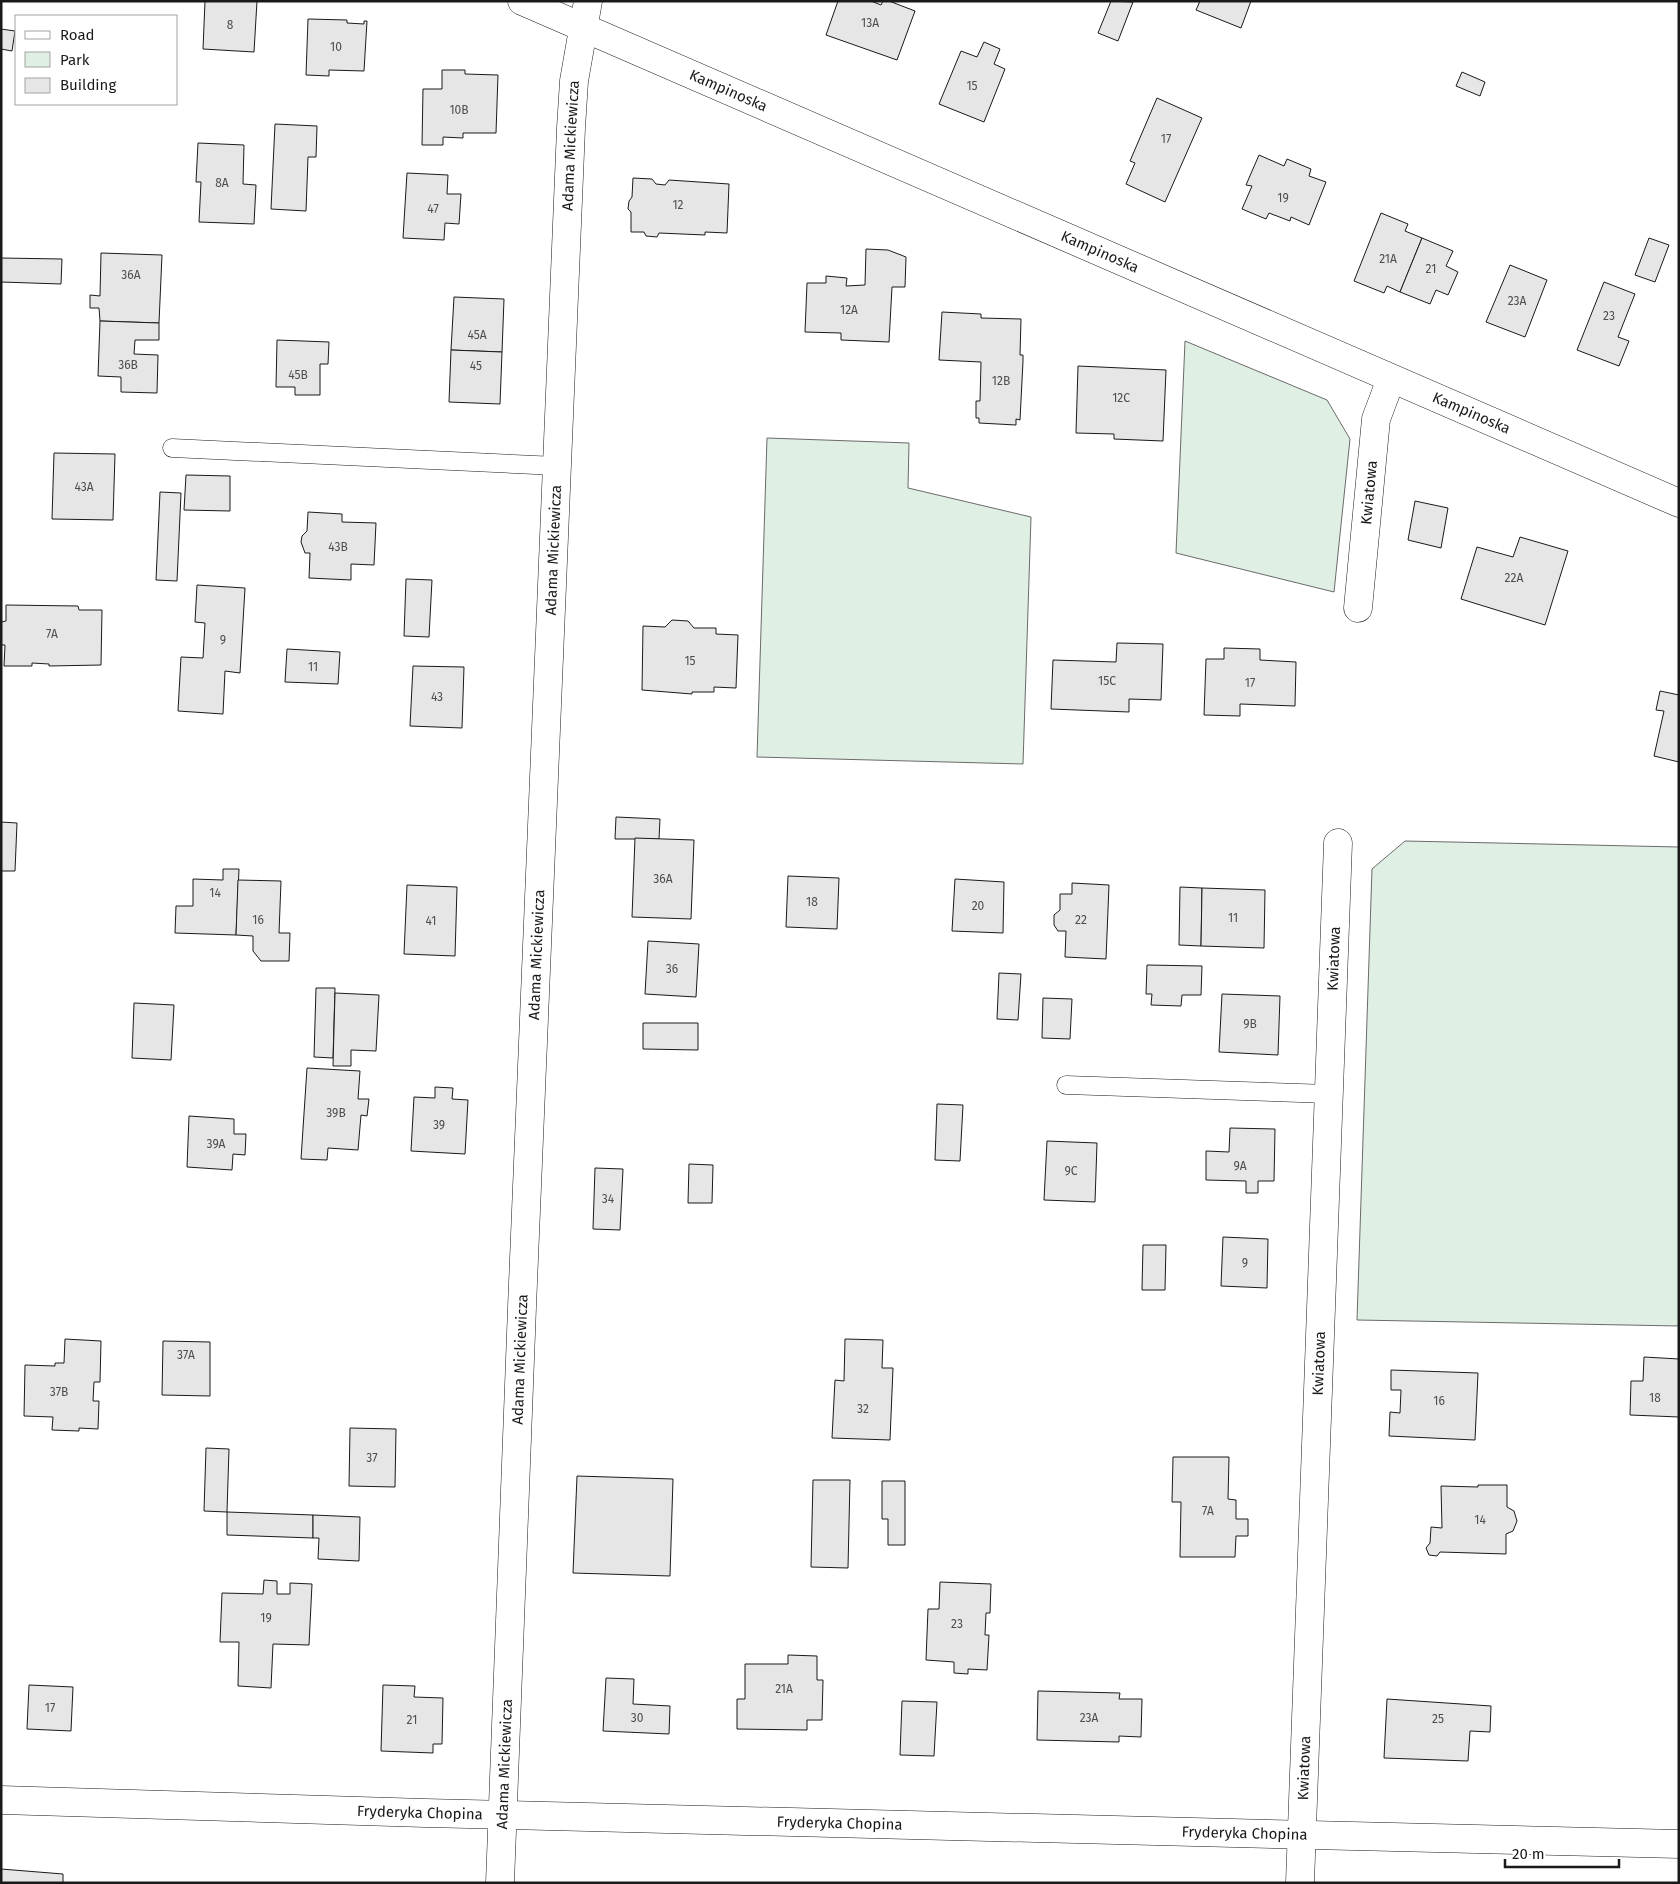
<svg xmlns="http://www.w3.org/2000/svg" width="1680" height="1884" font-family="'Fira Sans',sans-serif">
  <rect width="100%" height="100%" fill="#fff"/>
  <g fill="#e0efe3" stroke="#6a6a6a">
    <path d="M1185 341 1327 400 1350 439 1334 592 1176 553Z"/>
    <path d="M767 438 909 443 908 488 1031 517 1023 764 757 757Z"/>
    <path d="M1405 841 1679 847V1326L1357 1320 1372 869Z"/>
  </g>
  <g fill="#e6e6e6" stroke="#1a1a1a">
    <path d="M205 1H257L254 52 203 49Z"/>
    <path d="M838 1H871L881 5 883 1H889L915 11 897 60 826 35Z"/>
    <path d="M1111 1 1133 2 1118 41 1098 33Z"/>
    <path d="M1200 1H1251L1241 28 1196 10Z"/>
    <path d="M308 19 347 20V23L364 24V21H367L364 71 329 70V76L306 75Z"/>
    <path d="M1 29 15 31 12 51 1 49Z"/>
    <path d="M984 42 1000 49 994 64 1005 69 984 122 939 104 961 51 977 57Z"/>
    <path d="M442 70H465V74L498 75 496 133H463V138L443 137V145H422L423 89H442Z"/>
    <path d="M1462 72 1485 82 1480 96 1456 86Z"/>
    <path d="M1157 98 1202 118 1165 202 1126 184 1135 163 1130 161Z"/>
    <path d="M275 124 317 126 316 157H308L306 211 271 209Z"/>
    <path d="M198 143 244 145 243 184 256 185 254 224 199 222 201 182H196Z"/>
    <path d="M1259 155 1284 166 1287 159 1311 169 1309 176 1326 182 1309 225 1291 217 1290 221 1269 213 1266 219 1242 209 1252 186 1246 185Z"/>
    <path d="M407 173 448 175 447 194H461L459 224 445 223 444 240 403 238Z"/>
    <path d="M633 178 652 179 656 184 665 185 669 180 729 184 727 233 705 232V235L659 233 657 237 646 236 644 232H631V212L628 209 629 201 632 197Z"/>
    <path d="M1381 213 1408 224 1405 231 1422 238 1400 292 1387 286 1384 293 1354 281Z"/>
    <path d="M1422 238 1453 251 1446 266 1458 272 1448 295 1436 290 1430 304 1400 292Z"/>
    <path d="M1649 238 1669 245 1655 282 1635 275Z"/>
    <path d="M866 249 888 250 906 257 905 287H892L889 342 841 340V333L805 332 807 283H826V276L847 278 846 286 865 285Z"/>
    <path d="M101 253 162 255 159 323 100 321 99 308H90V295L100 296Z"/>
    <path d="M1 258 62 259 61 284 1 282Z"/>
    <path d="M1510 265 1547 280 1525 337 1486 322Z"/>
    <path d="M1604 282 1635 294 1618 337 1629 341 1619 366 1577 350Z"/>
    <path d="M454 297 504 299 502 352 451 350Z"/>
    <path d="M942 312 981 314V318L1021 319 1020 355H1023V361L1020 420 1016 419V425L979 423V418H976V401H980L981 362 939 360Z"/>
    <path d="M100 321 159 323V340H135L134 354 158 355 157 393 121 392V377L98 376Z"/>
    <path d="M277 340 329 342 328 364H320V395H295V387H276Z"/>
    <path d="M451 350 502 352 500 404 449 402Z"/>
    <path d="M1078 366 1166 370 1163 441 1114 439V434L1076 433Z"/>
    <path d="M54 453 115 454 113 520 52 519Z"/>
    <path d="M186 475 230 476V511L184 510Z"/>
    <path d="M160 492 181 493 177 581 156 580Z"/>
    <path d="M1415 501 1448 508 1441 548 1408 540Z"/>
    <path d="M308 512 342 514V522L376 523 374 565 351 564V580L309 578 310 553H305L301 542 302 536 307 531Z"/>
    <path d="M1520 537 1568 551 1545 625 1461 599 1477 547 1513 557Z"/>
    <path d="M406 579 432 580 429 637 404 636Z"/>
    <path d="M197 585 245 588 240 673 225 671 223 714 178 711 181 657 203 658 205 623 195 622Z"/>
    <path d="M6 605 78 606 79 610H102L101 665 49 666V664L32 663V666H4L5 645H1V622L6 621Z"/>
    <path d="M672 620 688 621 694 628H716V634L738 635 736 688 714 687V692H692V694L642 690 643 626 665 627Z"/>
    <path d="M1117 643 1163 644 1161 700 1129 699V712L1051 709 1053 660 1116 662Z"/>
    <path d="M1224 648 1260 649V660L1296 662 1295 706 1240 704V716L1204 715 1206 659H1224Z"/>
    <path d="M287 649 340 652 338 684 285 682Z"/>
    <path d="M413 666 464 667 462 728 410 726Z"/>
    <path d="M1660 691 1679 695V762L1654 756 1664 711 1656 710Z"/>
    <path d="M616 817 660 819 659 839H615Z"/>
    <path d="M1 822 17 823 15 871H1Z"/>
    <path d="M635 838 694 840 691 919 632 917Z"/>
    <path d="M223 869H239L236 935 175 933 176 906H193V879L223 880Z"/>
    <path d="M788 876 839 878 837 929 786 927Z"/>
    <path d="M955 879 1004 882 1003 933 952 931Z"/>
    <path d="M238 880 281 881 279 933H290L289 961H261L253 951V936L236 935Z"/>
    <path d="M1072 883 1109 885 1106 959 1065 957 1066 931H1058L1054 925V915L1060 910V894H1072Z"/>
    <path d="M407 885 457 887 455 956 404 954Z"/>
    <path d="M1180 887 1202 888 1201 946 1179 945Z"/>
    <path d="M1202 888 1265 890 1264 948 1201 946Z"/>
    <path d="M648 941 699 944 696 997 645 994Z"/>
    <path d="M1147 965 1202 966 1201 995H1182L1181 1006 1151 1005 1152 994H1146Z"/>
    <path d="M999 973 1021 974 1018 1020 997 1019Z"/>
    <path d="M316 988H335L333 1058 314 1057Z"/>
    <path d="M335 993 379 995 376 1051 351 1050V1066H333Z"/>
    <path d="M1222 994 1280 996 1278 1055 1219 1052Z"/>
    <path d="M1043 998 1072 999 1070 1039 1042 1038Z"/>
    <path d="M134 1003 174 1005 171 1060 132 1058Z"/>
    <path d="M643 1023H698V1050L643 1049Z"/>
    <path d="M307 1068 360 1071 358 1099H369L367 1116 361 1115 358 1150 328 1148 327 1160 301 1159Z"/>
    <path d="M435 1087 453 1088 452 1099 468 1100 465 1154 411 1151 414 1097 435 1098Z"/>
    <path d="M937 1104 963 1105 960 1161 935 1160Z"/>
    <path d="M189 1116 234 1119V1134H246L245 1155 233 1154 232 1170 187 1167Z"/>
    <path d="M1230 1128 1275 1129 1274 1181H1258V1193H1246V1181L1206 1180V1151L1229 1152Z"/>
    <path d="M1047 1141 1097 1143 1095 1202 1044 1200Z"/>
    <path d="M689 1164 713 1165 712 1203H688Z"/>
    <path d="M595 1168 623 1169 620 1230 593 1229Z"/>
    <path d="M1223 1237 1268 1239 1267 1288 1221 1286Z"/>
    <path d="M1143 1245H1166L1165 1290H1142Z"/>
    <path d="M65 1339 101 1341 100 1382H94L93 1401H99L98 1429 79 1428V1431L52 1430 53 1417 24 1416 25 1365 55 1366V1363H64Z"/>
    <path d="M845 1339 883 1340 882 1368H893L890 1440 832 1438 835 1380 844 1381Z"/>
    <path d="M163 1341 210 1342V1396L162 1395Z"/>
    <path d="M1644 1357 1679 1359V1417L1630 1415 1631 1381H1643Z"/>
    <path d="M1391 1370 1478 1373 1475 1440 1389 1436 1390 1412 1400 1413 1401 1390H1391Z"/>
    <path d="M350 1428 396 1429 395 1487 349 1486Z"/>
    <path d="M206 1448 229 1449 227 1512 204 1511Z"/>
    <path d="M1173 1457H1229L1228 1499 1236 1500V1519H1248V1536H1236L1235 1557H1180L1181 1502H1172Z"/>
    <path d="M577 1476 673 1479 670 1576 573 1573Z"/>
    <path d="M813 1480H850L848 1568 811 1567Z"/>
    <path d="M882 1481H905V1545H888V1519H882Z"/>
    <path d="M1478 1485H1507V1507L1514 1511 1517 1521 1513 1531 1506 1534V1554L1440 1552 1437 1556 1429 1555 1426 1548 1430 1543 1431 1527 1442 1528 1441 1486 1478 1487Z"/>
    <path d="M227 1512 313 1515V1538L227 1535Z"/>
    <path d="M313 1515 360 1517 359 1561 318 1559 319 1538H313Z"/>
    <path d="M264 1580 277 1581V1594H290V1583L312 1584 309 1645 273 1644 271 1688 238 1686 239 1642H220L222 1593 263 1594Z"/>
    <path d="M940 1582 991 1584 990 1613H986L985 1635H989L987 1670 968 1669V1674L954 1673V1662L926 1660 928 1609H939Z"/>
    <path d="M788 1655 817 1656V1680H823L822 1720H807V1730L737 1729V1699H745V1664H788Z"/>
    <path d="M606 1678 634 1679 633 1704 670 1706 669 1734 603 1731Z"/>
    <path d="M29 1685 73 1687 71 1731 27 1729Z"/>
    <path d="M383 1685 415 1686 414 1697 443 1698 442 1744H433V1753L381 1751Z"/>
    <path d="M1038 1691 1120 1693 1119 1699H1142L1141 1737 1119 1736V1742L1037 1740Z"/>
    <path d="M1387 1699 1491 1706 1490 1732 1470 1731 1468 1761 1384 1758Z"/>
    <path d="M902 1701 937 1702 934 1756 900 1755Z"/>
    <path d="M1 1869 63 1874V1883H1Z"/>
  </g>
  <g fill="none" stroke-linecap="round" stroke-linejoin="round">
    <defs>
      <g id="lane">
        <path d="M172 448 557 466"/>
        <path d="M1066 1085 1329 1094"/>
      </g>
      <g id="street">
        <path id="s1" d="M522 1 1679 503"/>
        <path id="s2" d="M1358 608 1376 419 1391 379"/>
        <path id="s3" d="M1 1800 425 1813 1679 1844"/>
        <path id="s4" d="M500 1883 522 1307 571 128 574 81 588 1"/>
        <path id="s5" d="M1300 1883 1338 843"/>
      </g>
    </defs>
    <use href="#lane" stroke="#1a1a1a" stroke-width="19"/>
    <use href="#street" stroke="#1a1a1a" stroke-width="29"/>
    <use href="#lane" stroke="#fff" stroke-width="18"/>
    <use href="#street" stroke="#fff" stroke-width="28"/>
  </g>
  <g text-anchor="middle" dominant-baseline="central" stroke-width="4" stroke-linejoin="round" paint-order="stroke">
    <g font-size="12" fill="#4d4d4d">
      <text x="870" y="23">13A</text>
      <text x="230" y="25">8</text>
      <text x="336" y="47">10</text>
      <text x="972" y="86">15</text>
      <text x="459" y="110">10B</text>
      <text x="1166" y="139">17</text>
      <text x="222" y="183">8A</text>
      <text x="1283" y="198">19</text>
      <text x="678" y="205">12</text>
      <text x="433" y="209">47</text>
      <text x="1388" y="259">21A</text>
      <text x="1431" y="269">21</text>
      <text x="131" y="275">36A</text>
      <text x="1517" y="301">23A</text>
      <text x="849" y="310">12A</text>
      <text x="1609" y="316">23</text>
      <text x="477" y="335">45A</text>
      <text x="128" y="365">36B</text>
      <text x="476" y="366">45</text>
      <text x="298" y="375">45B</text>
      <text x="1001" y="381">12B</text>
      <text x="1121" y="398">12C</text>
      <text x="84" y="487">43A</text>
      <text x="338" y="547">43B</text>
      <text x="1514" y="578">22A</text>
      <text x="52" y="634">7A</text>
      <text x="223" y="640">9</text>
      <text x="690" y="661">15</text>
      <text x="313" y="667">11</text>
      <text x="1107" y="681">15C</text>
      <text x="1250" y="683">17</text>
      <text x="437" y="697">43</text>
      <text x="663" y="879">36A</text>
      <text x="215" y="893">14</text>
      <text x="812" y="902">18</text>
      <text x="978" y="906">20</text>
      <text x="1233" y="918">11</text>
      <text x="258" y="920">16</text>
      <text x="1081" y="920">22</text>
      <text x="431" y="921">41</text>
      <text x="672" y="969">36</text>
      <text x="1250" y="1024">9B</text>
      <text x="336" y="1113">39B</text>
      <text x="439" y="1125">39</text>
      <text x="216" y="1144">39A</text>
      <text x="1240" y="1166">9A</text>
      <text x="1071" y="1171">9C</text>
      <text x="608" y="1199">34</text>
      <text x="1245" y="1263">9</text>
      <text x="186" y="1355">37A</text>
      <text x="59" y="1392">37B</text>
      <text x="1655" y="1398">18</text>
      <text x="1439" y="1401">16</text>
      <text x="863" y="1409">32</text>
      <text x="372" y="1458">37</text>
      <text x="1208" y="1511">7A</text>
      <text x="1480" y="1520">14</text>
      <text x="266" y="1618">19</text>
      <text x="957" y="1624">23</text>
      <text x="784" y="1689">21A</text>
      <text x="50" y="1708">17</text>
      <text x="637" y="1718">30</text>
      <text x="1089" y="1718">23A</text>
      <text x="1438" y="1719">25</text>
      <text x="412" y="1720">21</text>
    </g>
    <g font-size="15" fill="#1a1a1a" stroke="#fff">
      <text stroke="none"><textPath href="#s1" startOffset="225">Kampinoska</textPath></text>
      <text stroke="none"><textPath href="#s4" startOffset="1739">Adama Mickiewicza</textPath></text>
      <text stroke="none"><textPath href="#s1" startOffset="630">Kampinoska</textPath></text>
      <text stroke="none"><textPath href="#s1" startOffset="1035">Kampinoska</textPath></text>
      <text stroke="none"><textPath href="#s2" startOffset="116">Kwiatowa</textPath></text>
      <text stroke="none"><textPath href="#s4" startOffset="1334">Adama Mickiewicza</textPath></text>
      <text stroke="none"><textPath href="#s4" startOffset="929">Adama Mickiewicza</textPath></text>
      <text stroke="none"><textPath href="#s5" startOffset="925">Kwiatowa</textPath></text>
      <text stroke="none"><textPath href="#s4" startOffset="524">Adama Mickiewicza</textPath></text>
      <text stroke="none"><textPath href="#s5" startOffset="520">Kwiatowa</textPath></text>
      <text stroke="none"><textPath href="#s4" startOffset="119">Adama Mickiewicza</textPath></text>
      <text stroke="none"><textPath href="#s5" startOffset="115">Kwiatowa</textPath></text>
      <text stroke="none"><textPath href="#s3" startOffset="419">Fryderyka Chopina</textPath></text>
      <text stroke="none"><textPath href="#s3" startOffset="839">Fryderyka Chopina</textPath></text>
      <text stroke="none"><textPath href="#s3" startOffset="1244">Fryderyka Chopina</textPath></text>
    </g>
  </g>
  <rect width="1680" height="1884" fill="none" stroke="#1a1a1a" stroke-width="5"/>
  <rect x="15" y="15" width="162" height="90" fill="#ffffff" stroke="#a3a3a3"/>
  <rect x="25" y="31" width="25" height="8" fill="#ffffff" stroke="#a3a3a3"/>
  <text x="60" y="40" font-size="15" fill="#1a1a1a">Road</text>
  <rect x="25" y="52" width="25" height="15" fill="#e0efe3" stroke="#a3a3a3"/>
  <text x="60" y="65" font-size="15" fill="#1a1a1a">Park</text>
  <rect x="25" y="78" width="25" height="15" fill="#e6e6e6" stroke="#a3a3a3"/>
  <text x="60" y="90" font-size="15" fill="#1a1a1a">Building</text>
  <path d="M1505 1859v8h114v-8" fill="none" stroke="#1a1a1a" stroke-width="2.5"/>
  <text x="1512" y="1859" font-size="15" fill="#1a1a1a" stroke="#ffffff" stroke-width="4" paint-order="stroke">20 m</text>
</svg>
